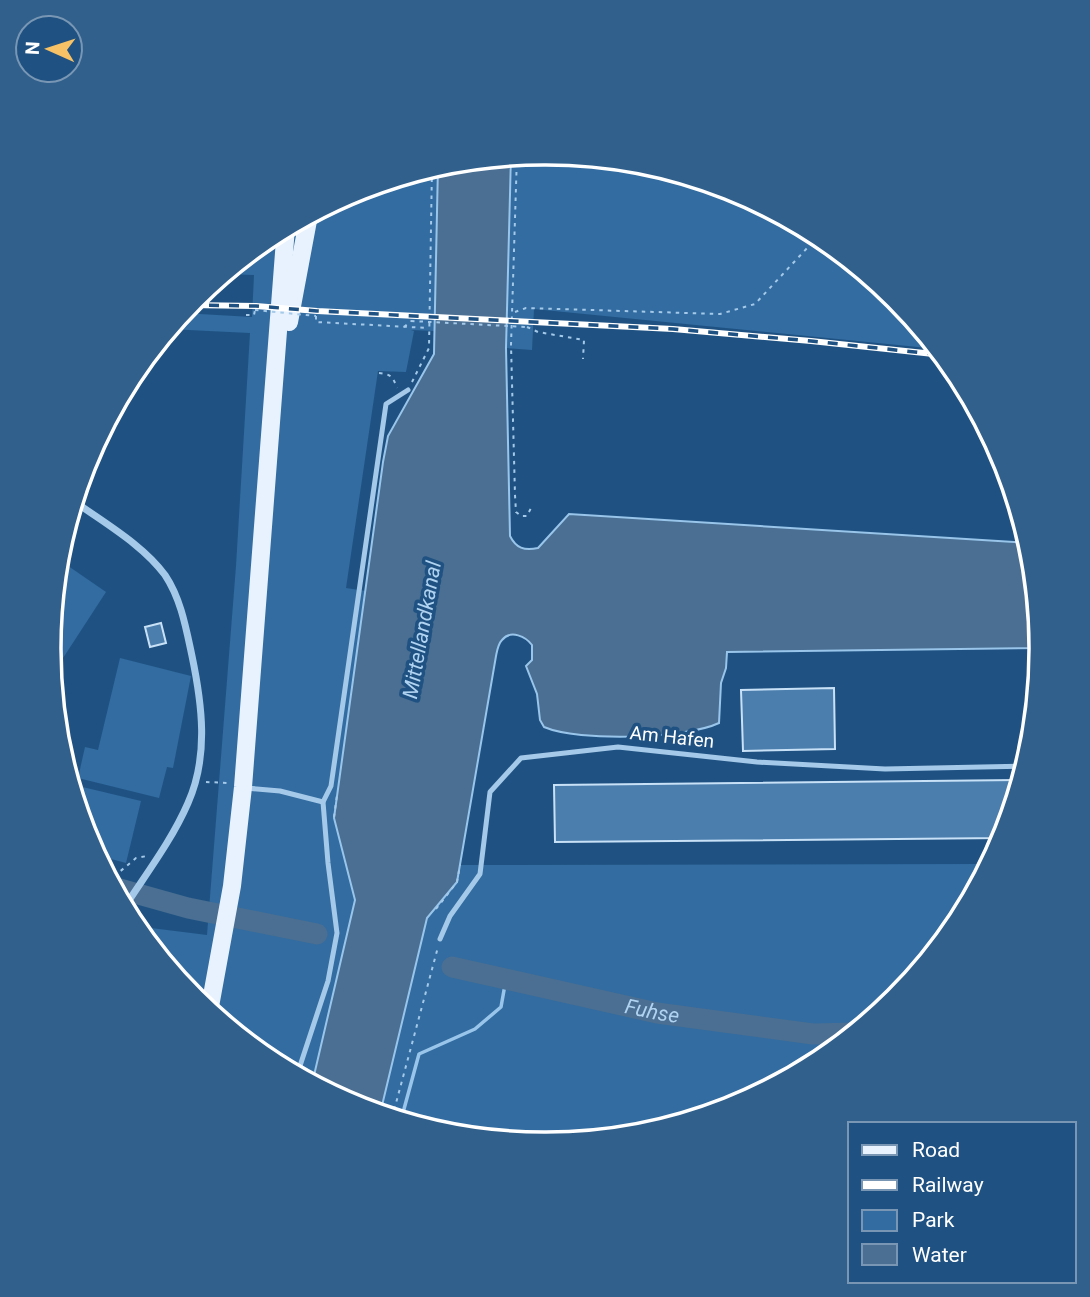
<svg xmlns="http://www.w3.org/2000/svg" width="1090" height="1297" font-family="Roboto,sans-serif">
  <rect width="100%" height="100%" fill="#1f5282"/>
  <g fill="#326ca1">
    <path d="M545 153 642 162 735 190 821 236 896 298 938 349 534 309 532 350 506 348 512 156Z"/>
    <path d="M438 165 435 331 411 330 414 331 406 372 378 371 346 588 366 591 334 818 355 900 312 1084 269 1061 194 999 135 926 207 935 236 566 250 333 168 329 182 313 252 317 254 275 223 274 270 236 356 190Z"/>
    <path d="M58 559 106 592 52 675 49 648Z"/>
    <path d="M120 658 191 676 173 768 167 767 159 798 78 778 85 747 98 750Z"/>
    <path d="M70 784 141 801 126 863 96 855 87 838Z"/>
    <path d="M989 864 957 924 895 1000 820 1061 734 1107 641 1135 545 1144 448 1135 379 1114 427 918 457 883 460 865Z"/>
  </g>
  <path fill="#4a6f92" stroke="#99c5eb" stroke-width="2" d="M511 156 506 348 510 536C516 548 524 551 538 548L569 514 1029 543 1041 648 727 652 726 668 721 683 719 723C685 739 579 742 544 727L540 720 537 694 526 666 532 660V645C526 637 511 629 502 640 498 644 497 651 496 656L457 882 427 918 380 1114 355 1107 312 1084 355 900 334 818 383 462 388 436 434 354 438 165 449 162Z"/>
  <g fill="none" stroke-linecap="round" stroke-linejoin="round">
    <g stroke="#99c5eb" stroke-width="3.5">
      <path d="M115 891 116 888"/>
      <path d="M401 1120 419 1054 475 1029 501 1007 506 979"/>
    </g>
    <g stroke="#4a6f92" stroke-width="21">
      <path d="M113 887 188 908 317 934"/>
      <path id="s1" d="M452 967 657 1013 813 1034 854 1033"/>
    </g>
  </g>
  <g fill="#4b7ead" stroke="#c9e1f7" stroke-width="2">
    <path d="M161 623 166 643 150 647 145 627Z"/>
    <path d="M834 688 835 749 743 751 741 690Z"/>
    <path d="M1021 780 1003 838 555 842 554 785Z"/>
  </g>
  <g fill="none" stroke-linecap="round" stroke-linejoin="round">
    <g stroke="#a5c9e9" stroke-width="2" stroke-dasharray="3.5 5" stroke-linecap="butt">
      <path d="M517 155 511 345 515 495 516 512 521 516H527L531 508"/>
      <path d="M515 312 526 308 720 314 755 304 809 246 823 238"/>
      <path d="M246 315H254L255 310"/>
      <path d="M316 316V322L428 328"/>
      <path d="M404 327 411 321"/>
      <path d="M527 327 538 332 584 340 583 359"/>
      <path d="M379 373C391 374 393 377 397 388"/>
      <path d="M412 382 429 348 432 167"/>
      <path d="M206 782 229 783"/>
      <path d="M334 817 337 795"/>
      <path d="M105 872 117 874 136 858 147 856"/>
      <path d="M436 909 457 882 460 865"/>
      <path d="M392 1118 438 947"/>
    </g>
    <g stroke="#a5c9e9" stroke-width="5">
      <path d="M246 788 280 791 323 802"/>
      <path d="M440 939 450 916 480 874 490 792 521 758 618 747 757 762 885 769 1025 766"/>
      <path d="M297 1075 328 981 337 933 328 863 323 802 331 786 386 404 408 390"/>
    </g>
    <path stroke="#a5c9e9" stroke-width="7" d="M74 501C104 523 142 544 165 575 181 599 186 628 192 656 202 704 209 756 188 803 172 840 146 874 124 908"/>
    <g stroke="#e8f2fe" stroke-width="18">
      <path d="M289 322 309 215"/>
      <path d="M209 1012 232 886 243 787 286 227"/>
    </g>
    <defs>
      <path id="rail" d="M189 305 256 306 317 311 673 329 811 341 943 355"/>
    </defs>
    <use href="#rail" stroke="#fff" stroke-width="6"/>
    <use href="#rail" stroke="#1f5282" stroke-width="3.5" stroke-dasharray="10" stroke-linecap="butt"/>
    <g stroke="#a5c9e9" stroke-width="2" stroke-dasharray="3.5 5" stroke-linecap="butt">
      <path d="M255 310 316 316"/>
      <path d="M411 321 527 327"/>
    </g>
  </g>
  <g text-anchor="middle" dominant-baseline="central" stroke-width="7" stroke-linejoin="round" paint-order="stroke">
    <g font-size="19" fill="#fff" stroke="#1f5282">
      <text transform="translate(672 737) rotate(6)">Am Hafen</text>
    </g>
    <g font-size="21" font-style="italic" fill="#b0d3f1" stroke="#1f5282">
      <text transform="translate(422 630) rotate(-80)">Mittellandkanal</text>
      <text stroke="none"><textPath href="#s1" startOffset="205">Fuhse</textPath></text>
    </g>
  </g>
  <path d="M0 0H1090V1297H0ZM544 165H546A483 483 0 0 1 1029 648V649A483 483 0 0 1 546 1132H544A483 483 0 0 1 61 649V648A483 483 0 0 1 544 165Z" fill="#31608c" fill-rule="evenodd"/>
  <path fill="none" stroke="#fff" stroke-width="3.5" d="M544 165H546A483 483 0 0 1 1029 648V649A483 483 0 0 1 546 1132H544A483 483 0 0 1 61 649V648A483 483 0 0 1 544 165Z"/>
  <rect x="848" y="1122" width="228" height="161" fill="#1f5282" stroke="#7997b4" stroke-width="2"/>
  <rect x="862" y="1145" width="35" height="10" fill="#e8f2fe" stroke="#7997b4" stroke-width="2"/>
  <text x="912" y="1157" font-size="21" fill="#ffffff">Road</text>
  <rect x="862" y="1180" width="35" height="10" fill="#ffffff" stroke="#7997b4" stroke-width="2"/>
  <text x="912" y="1192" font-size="21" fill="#ffffff">Railway</text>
  <rect x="862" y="1210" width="35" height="21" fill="#326ca1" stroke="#7997b4" stroke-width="2"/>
  <text x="912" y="1227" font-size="21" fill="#ffffff">Park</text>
  <rect x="862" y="1244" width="35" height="21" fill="#4a6f92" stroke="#7997b4" stroke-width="2"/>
  <text x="912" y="1262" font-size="21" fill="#ffffff">Water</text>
  <g transform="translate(49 49) rotate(273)"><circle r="33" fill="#1f5282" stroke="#7997b4" stroke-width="2"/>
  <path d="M0-5L12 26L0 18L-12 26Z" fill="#f7c265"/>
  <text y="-10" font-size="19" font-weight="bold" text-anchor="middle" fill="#ffffff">N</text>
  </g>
</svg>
